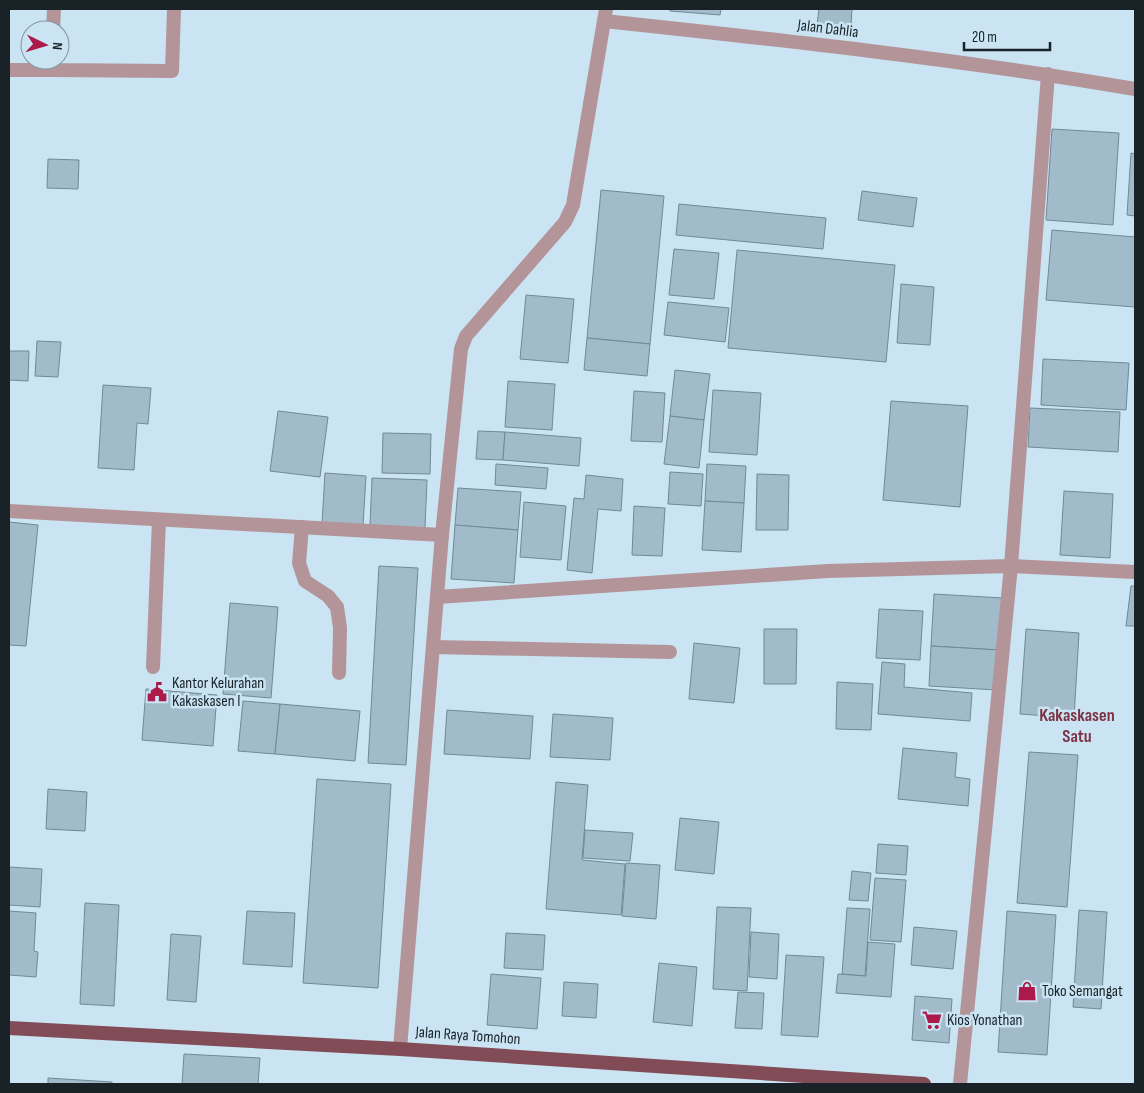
<svg xmlns="http://www.w3.org/2000/svg" width="1144" height="1093" font-family="'Sofia Sans Condensed',sans-serif">
  <rect width="100%" height="100%" fill="#cae4f3"/>
  <g fill="#a2bbca" stroke="#718997">
    <path d="M670 9H721L720 15 670 11Z"/>
    <path d="M819 9H852L851 27 817 25Z"/>
    <path d="M1052 129 1119 133 1113 225 1046 220Z"/>
    <path d="M1131 153 1135 154V216L1127 215Z"/>
    <path d="M48 159 79 160 78 189 47 188Z"/>
    <path d="M601 190 664 196 650 344 587 338Z"/>
    <path d="M862 191 917 198 913 227 858 220Z"/>
    <path d="M679 204 826 218 823 249 676 235Z"/>
    <path d="M1052 230 1135 237V307L1046 300Z"/>
    <path d="M674 249 719 253 714 299 669 295Z"/>
    <path d="M737 250 895 265 886 362 728 348Z"/>
    <path d="M901 284 934 287 930 345 897 343Z"/>
    <path d="M526 295 574 299 568 363 520 359Z"/>
    <path d="M668 302 729 308 725 342 664 335Z"/>
    <path d="M587 338 650 344 647 376 584 370Z"/>
    <path d="M37 341 61 342 58 377 35 376Z"/>
    <path d="M9 351H29L28 381 9 380Z"/>
    <path d="M1043 359 1129 363 1126 410 1041 405Z"/>
    <path d="M675 370 710 374 704 420 670 416Z"/>
    <path d="M508 381 555 384 552 430 505 427Z"/>
    <path d="M103 385 151 388 148 424 137 423 134 470 98 468Z"/>
    <path d="M713 390 761 393 757 455 709 452Z"/>
    <path d="M634 391 665 393 662 442 631 441Z"/>
    <path d="M891 401 968 406 960 507 883 500Z"/>
    <path d="M1030 408 1120 412 1118 452 1028 447Z"/>
    <path d="M278 411 328 417 320 477 270 471Z"/>
    <path d="M670 416 704 420 699 468 664 464Z"/>
    <path d="M478 431 505 432 503 460 476 459Z"/>
    <path d="M505 432 581 438 579 466 503 460Z"/>
    <path d="M383 433 431 434 430 474 382 473Z"/>
    <path d="M496 464 548 468 546 489 495 485Z"/>
    <path d="M707 464 746 466 744 503 705 501Z"/>
    <path d="M670 472 703 474 701 506 668 504Z"/>
    <path d="M325 473 366 476 363 526 322 523Z"/>
    <path d="M757 474 789 475 788 530H756Z"/>
    <path d="M586 475 623 479 621 511 598 509 592 573 567 570 574 498 584 499Z"/>
    <path d="M372 478 427 480 425 528 370 525Z"/>
    <path d="M458 488 521 492 518 530 455 525Z"/>
    <path d="M1064 491 1113 494 1110 558 1060 555Z"/>
    <path d="M705 501 744 503 741 552 702 550Z"/>
    <path d="M524 502 566 506 561 560 520 557Z"/>
    <path d="M634 506 665 508 662 556 632 555Z"/>
    <path d="M9 522 38 525 26 646 9 645Z"/>
    <path d="M455 525 518 530 514 583 451 579Z"/>
    <path d="M379 566 418 568 406 765 368 763Z"/>
    <path d="M1131 586H1135V626H1126Z"/>
    <path d="M934 594 1003 598 999 650 931 646Z"/>
    <path d="M230 603 278 607 271 698 223 694Z"/>
    <path d="M879 609 923 611 920 660 876 658Z"/>
    <path d="M764 629H797L796 684H764Z"/>
    <path d="M1026 629 1079 633 1074 718 1020 714Z"/>
    <path d="M694 643 740 648 734 703 689 699Z"/>
    <path d="M931 646 999 650 997 690 929 686Z"/>
    <path d="M882 662 905 664 904 687 972 693 970 721 878 714Z"/>
    <path d="M837 682 873 684 871 730 836 729Z"/>
    <path d="M146 689 217 695 213 746 142 740Z"/>
    <path d="M243 701 280 704 275 754 238 751Z"/>
    <path d="M280 704 360 711 355 761 275 754Z"/>
    <path d="M447 710 533 716 530 759 444 754Z"/>
    <path d="M553 714 613 718 610 760 550 757Z"/>
    <path d="M903 748 957 753 955 777 970 779 968 806 898 799Z"/>
    <path d="M1029 752 1078 755 1067 907 1017 903Z"/>
    <path d="M317 779 391 784 378 988 303 983Z"/>
    <path d="M556 782 588 785 582 860 625 864 621 915 546 909Z"/>
    <path d="M48 789 87 792 85 831 46 829Z"/>
    <path d="M680 818 719 822 714 874 675 870Z"/>
    <path d="M585 830 633 833 630 861 583 858Z"/>
    <path d="M878 844 908 846 906 875 876 873Z"/>
    <path d="M626 863 660 865 656 919 622 916Z"/>
    <path d="M9 867 42 869 40 907 9 905Z"/>
    <path d="M852 871 871 873 868 901 849 900Z"/>
    <path d="M875 878 906 880 901 942 870 940Z"/>
    <path d="M85 903 119 905 114 1006 80 1004Z"/>
    <path d="M717 907 751 908 747 991 713 989Z"/>
    <path d="M847 908 870 909 865 976 842 974Z"/>
    <path d="M1079 910 1107 912 1101 1009 1073 1007Z"/>
    <path d="M9 911 36 913 34 951 38 952 36 977 9 975Z"/>
    <path d="M247 911 295 913 292 967 243 964Z"/>
    <path d="M1007 911 1056 915 1047 1055 998 1052Z"/>
    <path d="M914 927 957 931 953 969 911 965Z"/>
    <path d="M751 932 779 934 777 979 749 977Z"/>
    <path d="M506 933 545 935 543 970 504 968Z"/>
    <path d="M171 934 201 936 196 1002 167 1000Z"/>
    <path d="M868 942 895 944 891 997 836 993 838 974 866 976Z"/>
    <path d="M786 955 824 957 818 1037 781 1035Z"/>
    <path d="M659 963 697 967 692 1026 653 1022Z"/>
    <path d="M491 974 541 978 537 1029 487 1025Z"/>
    <path d="M564 982 598 984 596 1018 562 1016Z"/>
    <path d="M738 992 764 993 762 1029 735 1028Z"/>
    <path d="M915 996 952 999 949 1043 912 1040Z"/>
    <path d="M184 1054 260 1058 258 1084H182Z"/>
    <path d="M48 1078 112 1082V1084H48Z"/>
  </g>
  <g fill="none" stroke-linecap="round" stroke-linejoin="round">
    <g stroke="#b39599" stroke-width="14">
      <path d="M604 21C781 40 959 59 1135 89"/>
      <path d="M53 30 54 9"/>
      <path d="M52 60 51 70 172 71 174 9"/>
      <path d="M9 70H51"/>
      <path d="M9 511 442 535"/>
      <path d="M302 527 299 563 305 581 328 596 337 607 340 628 339 673"/>
      <path d="M437 597 828 571 1011 566 1135 572"/>
      <path d="M433 647 670 652"/>
      <path d="M153 667 159 520"/>
      <path d="M400 1049 442 535 461 349 466 336 565 222 573 205 606 9"/>
      <path d="M960 1084 1011 566 1048 74"/>
    </g>
    <path stroke="#824c56" stroke-width="14" d="M9 1028 400 1049 924 1084"/>
  </g>
  <defs>
    <symbol id="civic-bare" viewBox="-9 -9 18 18"><path d="M-.6-6.5H3V-4.5H.6V-3L4-1V1h2V6H-6V1h2V-1L-.6-3ZM-1.2 2.5V6h2.4V2.5Z" fill="#ac1a4c" stroke="#cae4f3" stroke-width="2.5" paint-order="stroke"/></symbol>
    <symbol id="shop-bare" viewBox="-9 -9 18 18"><path d="M-5-2.5h2.3a2.7 3.5 0 0 1 5.4 0H5L5.5 6h-11ZM-1.5-2.5h3a1.5 2.3 0 0 0-3 0Z" fill="#ac1a4c" stroke="#cae4f3" stroke-width="2.5" paint-order="stroke"/></symbol>
    <symbol id="supermarket-bare" viewBox="-9 -9 18 18"><path d="M-6-5.5h2.5l.6 2H6L4.5 2H-2.5L-4.4-4H-6ZM-1.5 3.2a1.3 1.3 0 1 0 .1 0ZM3 3.2a1.3 1.3 0 1 0 .1 0Z" fill="#ac1a4c" stroke="#cae4f3" stroke-width="2.5" paint-order="stroke"/></symbol>
  </defs>
  <g fill-rule="evenodd">
    <use href="#civic-bare" x="143" y="678" width="28" height="28"/>
    <use href="#shop-bare" x="1013" y="977" width="28" height="28"/>
    <use href="#supermarket-bare" x="918" y="1006" width="28" height="28"/>
  </g>
  <g text-anchor="middle" dominant-baseline="central" stroke-width="5" stroke-linejoin="round" paint-order="stroke">
    <g font-size="16" fill="#182227" stroke="#cae4f3">
      <text transform="translate(828 29) rotate(7)">Jalan Dahlia</text>
      <text transform="translate(468 1036) rotate(4)">Jalan Raya Tomohon</text>
    </g>
    <g font-size="16" fill="#182227" stroke="#cae4f3" text-anchor="start">
      <text x="172" y="683">Kantor Kelurahan<tspan x="172" dy="18">Kakaskasen I</tspan></text>
      <text x="1042" y="991">Toko Semangat</text>
      <text x="947" y="1020">Kios Yonathan</text>
    </g>
    <g font-size="18" font-weight="bold" fill="#7c3445" stroke="#cae4f3">
      <text x="1077" y="715">Kakaskasen<tspan x="1077" dy="21">Satu</tspan></text>
    </g>
  </g>
  <rect width="1144" height="1093" fill="none" stroke="#182227" stroke-width="20"/>
  <g transform="translate(45 45) rotate(95)"><circle r="24" fill="#cae4f3" stroke="#8396a1"/>
  <path d="M0-4L9 19L0 12L-9 19Z" fill="#ac1a4c"/>
  <text y="-8" font-size="14" font-weight="bold" text-anchor="middle" fill="#182227">N</text>
  </g>
  <path d="M964 42v8h86v-8" fill="none" stroke="#182227" stroke-width="2.5"/>
  <text x="972" y="42" font-size="15" fill="#182227" stroke="#cae4f3" stroke-width="4" paint-order="stroke">20 m</text>
</svg>
